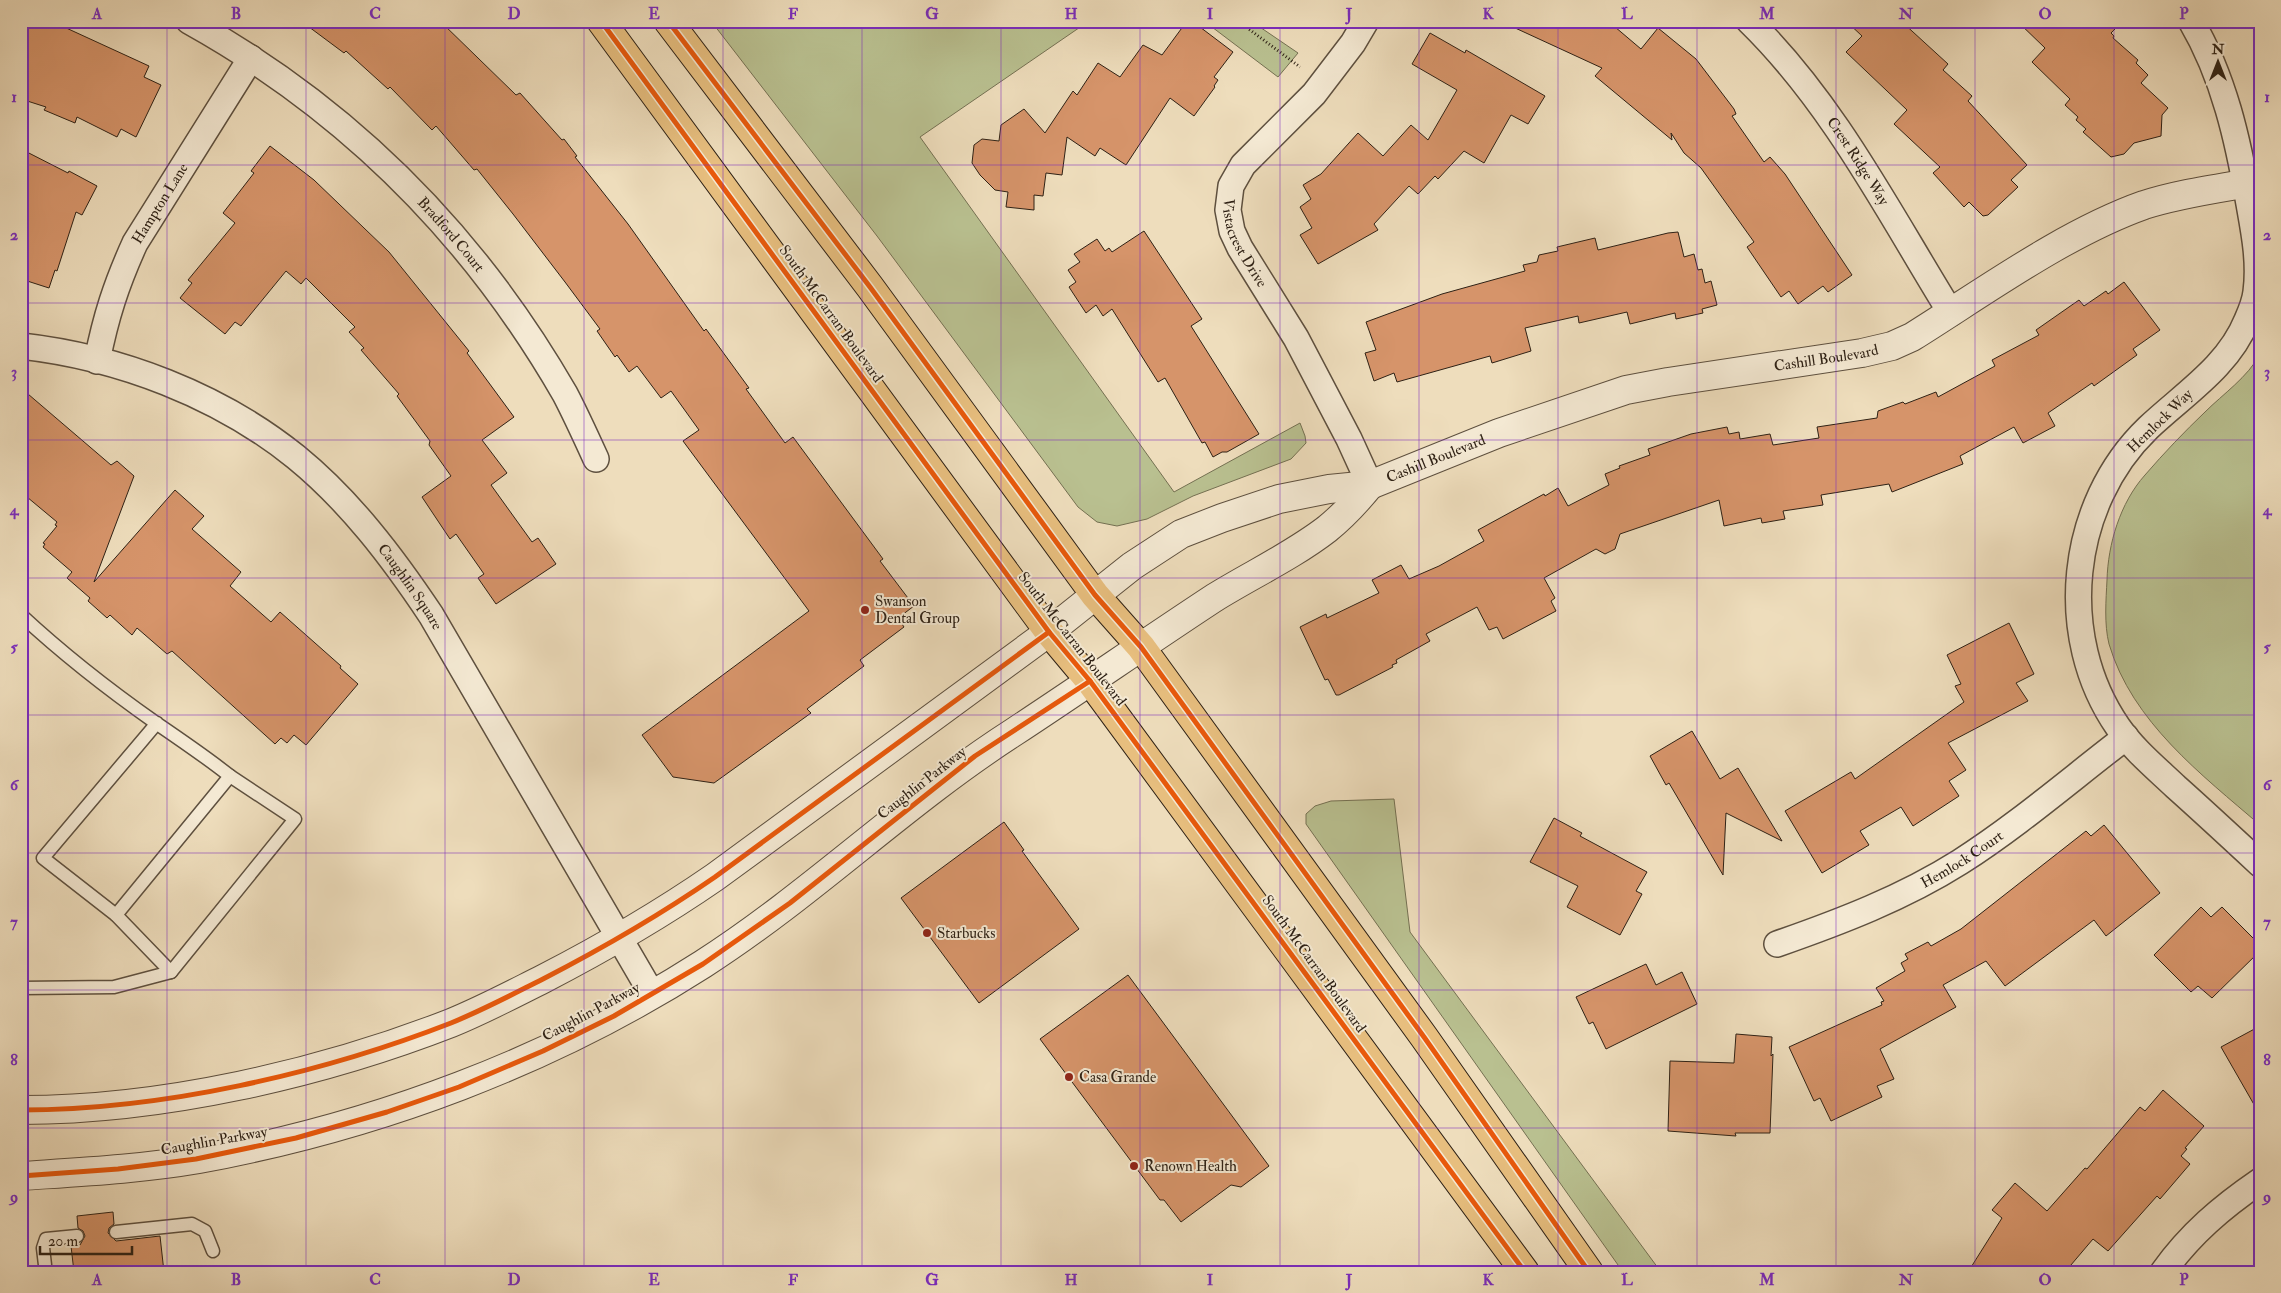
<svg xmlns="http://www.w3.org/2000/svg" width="2281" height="1293" font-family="'IM FELL Double Pica',serif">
  <rect width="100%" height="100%" fill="#eeddbc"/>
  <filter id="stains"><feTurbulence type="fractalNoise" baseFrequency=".004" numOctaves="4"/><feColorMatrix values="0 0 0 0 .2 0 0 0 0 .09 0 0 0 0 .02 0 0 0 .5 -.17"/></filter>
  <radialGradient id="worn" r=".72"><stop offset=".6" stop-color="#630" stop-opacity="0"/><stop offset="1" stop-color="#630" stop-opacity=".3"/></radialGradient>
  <g fill="#b9c090" stroke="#747052">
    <path d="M711 21H1089L920 137 1174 492 1300 423 1305 436 1306 443 1291 459 1193 496 1147 519 1117 526 1097 522 1078 507 877 236Z"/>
    <path d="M1204 21H1251L1298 53 1278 77Z"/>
    <path d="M2260 354V825C2202 775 2132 722 2109 644 2104 624 2106 600 2107 580 2108 544 2120 503 2145 475 2164 453 2184 432 2205 412 2223 394 2248 377 2260 354Z"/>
    <path d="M1394 799 1410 932 1661 1272H1623L1306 824V814L1315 806 1331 801Z"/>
  </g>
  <g fill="#d6946a" stroke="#2e2115">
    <path d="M21 21H51L149 66 144 77 161 85 136 137 121 129 117 137 77 117 75 123 44 110 46 107 21 99Z"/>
    <path d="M301 21H440L516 95 520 93 562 140 564 139 577 156 575 157 628 224 704 331 706 329 749 388 746 389 785 443 793 437 883 559 880 561 914 606 898 618 904 627 860 660 864 666 807 709 811 713 714 783 673 777 642 735 809 611 683 441 699 430 671 391 661 398 637 366 629 372 617 355 615 357 597 331 600 329 565 282 513 214 477 169 474 170 436 126 432 130 390 87 388 89 346 51 344 53Z"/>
    <path d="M1187 21H1192L1233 52 1214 77 1218 80 1214 86 1215 87 1194 116 1170 98 1126 165 1100 148 1095 156 1067 137 1062 175 1046 173 1043 196 1034 195V210L1006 207 1008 192 995 190 980 175 972 163 974 145 982 139 999 141 1001 125 1024 109 1045 133 1073 91 1077 95 1098 63 1120 77 1143 45 1162 55Z"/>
    <path d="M1500 21H1608L1641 49 1658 28 1696 59 1734 109 1736 114 1732 116 1764 162 1770 157 1785 174 1852 275 1828 292 1823 286 1798 304 1789 291 1781 297 1747 247 1754 242 1701 168 1684 153 1671 133 1672 140 1595 76 1602 68Z"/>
    <path d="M1846 21H1901L1948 64 1943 70 1972 96 1968 101 2027 165 2011 180 2018 187 1988 215 1983 216 1969 202 1964 207 1933 173 1940 167 1894 124 1907 110 1846 52 1862 36Z"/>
    <path d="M2017 21H2123L2111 33 2114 36 2113 38 2138 60 2136 63 2148 75 2141 83 2168 108 2162 115 2161 136 2134 143 2124 154 2111 157 2083 132 2086 129 2076 120 2078 117 2065 105 2070 99 2032 62 2045 48Z"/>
    <path d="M1430 33 1465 53 1466 50 1545 96 1528 124 1511 115 1484 163 1464 151 1438 179 1435 176 1418 194 1409 186 1374 224 1378 230 1318 264 1300 235 1312 228 1300 207 1311 199 1303 185 1321 174 1358 133 1383 156 1411 125 1428 140 1457 90 1412 64Z"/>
    <path d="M270 146 314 180 389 252 469 351 467 353 514 417 482 440 507 473 491 485 532 542 538 538 556 564 496 604 478 578 484 574 456 534 450 539 422 497 451 476 429 445 430 441 397 396 399 394 361 350 364 348 349 332 355 327 306 278 301 284 286 271 241 326 235 322 225 334 180 298 192 283 188 280 235 223 223 213 254 173 251 171Z"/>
    <path d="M21 149 68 173 69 171 97 186 82 215 76 212 57 271 55 270 49 288 21 279Z"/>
    <path d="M1144 231 1202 319 1191 326 1259 434 1227 452H1222L1213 457 1205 442 1202 443 1165 378 1158 382 1112 309 1103 316 1096 305 1086 313 1069 287 1076 282 1068 270 1080 262 1074 254 1097 239 1105 251 1109 248 1112 252Z"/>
    <path d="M1678 232 1684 257 1694 254 1698 270 1702 269 1705 283 1711 281 1717 305 1702 309 1703 313 1676 319 1675 313 1630 324 1627 312 1579 323 1578 316 1525 328 1531 351 1492 363 1490 356 1397 382 1394 373 1374 381 1365 353 1376 350 1366 322 1442 294 1525 271 1523 265 1537 262 1539 255 1558 251 1557 247 1595 238 1598 250 1668 233Z"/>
    <path d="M2124 282 2160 330 2133 349 2137 355 2094 386 2092 383 2048 413 2055 426 2023 443 2014 427 1960 456 1963 464 1892 492 1889 484 1821 495 1823 505 1783 511 1785 519 1762 523 1761 518 1724 526 1719 500 1620 534 1615 549 1605 554 1596 549 1544 578 1555 598 1551 601 1556 611 1503 639 1497 627 1489 630 1477 607 1426 634 1430 641 1396 660 1397 663 1392 665 1393 667 1339 695H1336L1328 679 1325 680 1300 627 1326 614 1327 618 1379 593 1372 580 1401 565 1409 579 1439 566 1484 541 1478 530 1544 494 1545 496 1558 488 1568 506 1609 485 1605 474 1620 468 1619 466 1650 455 1648 449 1691 434 1727 427 1729 434 1739 432 1740 439 1770 434 1773 445 1819 438 1817 427 1877 418 1878 411 1903 402 1905 404 1936 392 1938 397 1995 366 1992 360 2039 335 2036 330 2079 300 2084 306 2106 291 2108 294Z"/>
    <path d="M21 388 111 465 117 461 134 476 94 582 175 490 204 516 192 529 241 572 230 586 271 622 280 612 341 666 340 668 358 684 306 745 294 735 287 743 281 738 275 744 172 651 167 654 137 628 132 635 110 615 107 618 88 601 90 598 67 578 72 572 43 547 45 544 43 543 57 526 55 525 57 522 21 492Z"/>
    <path d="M2009 623 2034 674 2016 683 2028 701 1948 743 1966 770 1949 781 1959 796 1913 826 1901 807 1860 831 1869 845 1822 873 1785 811 1851 772 1855 779 1964 702 1955 686 1961 684 1947 655Z"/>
    <path d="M1692 731 1720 779 1738 768 1782 841 1726 813 1723 875 1669 783 1666 785 1650 756Z"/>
    <path d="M1554 818 1582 833 1580 836 1647 872 1636 891 1642 894 1620 935 1567 907 1578 886 1530 862Z"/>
    <path d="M1004 822 1024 850 1022 851 1079 929 979 1003 901 898Z"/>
    <path d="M2104 825 2160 893 2106 936 2094 920 2005 986 1986 961 1943 985 1956 1007 1880 1049 1894 1079 1877 1086 1882 1097 1831 1121 1820 1098 1814 1101 1789 1047 1882 1005 1881 1002 1884 1001 1876 988 1905 971 1901 963 1908 959 1905 954 1928 942 1931 946 1961 929 2086 831 2091 836Z"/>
    <path d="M2201 907 2211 917 2222 907 2260 945V951L2212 998 2198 986 2191 992 2154 955Z"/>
    <path d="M1646 964 1656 985 1682 972 1697 1004 1606 1049 1593 1022 1589 1024 1576 997Z"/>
    <path d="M1128 975 1269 1166 1241 1187 1231 1185 1181 1222 1164 1200H1160L1040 1039Z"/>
    <path d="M2260 1026V1115L2221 1047Z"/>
    <path d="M1736 1034 1772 1037 1771 1056 1773 1054 1770 1133H1735L1736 1136 1668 1131 1670 1061 1734 1063Z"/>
    <path d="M2163 1090 2204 1126 2185 1148 2187 1149 2181 1156 2190 1164 2160 1199 2157 1196 2108 1251 2093 1239 2065 1272H1968L2002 1218 1992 1210 2015 1183 2047 1211 2085 1168 2087 1169 2140 1107 2145 1111Z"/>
    <path d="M113 1212 114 1224 109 1228 108 1233 116 1241 160 1236 164 1272H74L71 1246 80 1245 85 1236 83 1231 78 1228 77 1216Z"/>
  </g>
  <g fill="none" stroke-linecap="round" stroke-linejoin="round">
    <defs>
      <g id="service">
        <path d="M21 615C63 654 109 690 156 723 181 740 206 757 230 776L116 915 43 858 157 723"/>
        <path d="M171 972 295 819 230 776"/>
        <path d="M21 988 114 987 171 972 116 915"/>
        <path d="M116 1232 192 1224 205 1231 213 1251"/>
        <path d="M45 1265 43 1248 46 1239 77 1236"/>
      </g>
      <g id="minor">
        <path id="s1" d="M189 21C349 110 474 236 565 394 576 415 586 437 596 459"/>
        <path id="s2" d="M1366 21 1353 43 1314 94 1243 165 1231 186 1228 210 1232 231 1240 248 1296 338 1349 439 1370 485"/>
        <path id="s3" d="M1749 21C1834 104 1889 213 1951 313"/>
        <path d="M2191 21C2224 77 2238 140 2249 204 2254 232 2260 262 2256 292 2255 301 2251 311 2247 320 2228 367 2184 394 2148 428 2069 504 2055 636 2118 727 2134 750 2156 768 2176 787 2204 812 2232 838 2260 864"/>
        <path id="s4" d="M21 346C119 357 219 395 296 457 350 501 393 558 431 615L652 994"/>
        <path id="s5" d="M97 361C106 316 116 285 135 243L251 58"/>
        <path id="s6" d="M1777 944C1840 922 1903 898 1960 862 2018 825 2071 779 2126 737"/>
        <path d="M2163 1272C2190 1234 2222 1207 2260 1181"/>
      </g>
      <g id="tertiary">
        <path id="s7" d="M21 1110C162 1110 320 1074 451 1023 483 1010 513 994 543 979 603 948 660 915 715 877L1049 632 1132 566 1181 534 1222 518 1279 499 1329 489 1370 485 1499 433 1626 390 1668 382 1862 353 1892 346 1912 337C1984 292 2065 233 2144 205 2181 193 2222 188 2260 181"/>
        <path d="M21 1176C80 1172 141 1169 199 1159 377 1126 550 1062 703 964 812 894 905 802 1014 732 1081 688 1147 642 1214 598 1251 575 1292 556 1327 529 1343 516 1357 501 1370 485"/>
      </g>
      <g id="primary">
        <path d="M601 21 1049 632 1090 681 1525 1272"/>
        <path d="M668 21 870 287 1095 595 1141 647 1424 1037 1589 1272"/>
      </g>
    </defs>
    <use href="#service" stroke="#5e503f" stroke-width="15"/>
    <use href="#minor" stroke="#5e503f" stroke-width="28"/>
    <use href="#tertiary" stroke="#5e503f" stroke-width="30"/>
    <use href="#primary" stroke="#2e2115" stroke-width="30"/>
    <path stroke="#2e2115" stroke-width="3" stroke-dasharray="1 2.5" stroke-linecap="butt" d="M1238 21 1300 67"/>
    <use href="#service" stroke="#f4e9d3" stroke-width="12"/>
    <use href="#minor" stroke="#f4e9d3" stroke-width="25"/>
    <use href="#tertiary" stroke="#f4e9d3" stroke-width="28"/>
    <use href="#primary" stroke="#e7be7e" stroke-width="28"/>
    <defs>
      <g id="cycleway">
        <path d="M601 21 1049 632 1090 681 1525 1272"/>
        <path d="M668 21 870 287 1095 595 1141 647 1424 1037 1589 1272"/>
        <path d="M21 1110C162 1110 320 1074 451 1023 483 1010 513 994 543 979 603 948 660 915 715 877L1049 632"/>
        <path d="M21 1176 118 1169 196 1159 296 1138 387 1112 459 1087 543 1051 614 1016 703 964 790 903 975 756 1090 681"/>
      </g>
    </defs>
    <use href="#cycleway" stroke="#f4e9d3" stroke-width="8"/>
    <use href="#cycleway" stroke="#e8590c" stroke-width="5"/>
  </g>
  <path fill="none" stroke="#7b2cbf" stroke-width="1" stroke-opacity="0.55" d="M167 21V1272M306 21V1272M445 21V1272M584 21V1272M723 21V1272M862 21V1272M1001 21V1272M1140 21V1272M1280 21V1272M1419 21V1272M1558 21V1272M1697 21V1272M1836 21V1272M1975 21V1272M2114 21V1272M21 165H2260M21 303H2260M21 440H2260M21 578H2260M21 715H2260M21 853H2260M21 990H2260M21 1128H2260"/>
  <g fill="#8f2418" stroke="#f4e9d3" stroke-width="2">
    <circle cx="865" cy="610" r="5"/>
    <circle cx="927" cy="933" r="5"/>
    <circle cx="1069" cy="1077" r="5"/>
    <circle cx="1134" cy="1166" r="5"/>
  </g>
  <g text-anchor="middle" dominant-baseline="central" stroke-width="4" stroke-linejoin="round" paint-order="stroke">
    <g font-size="15" fill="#2e2115" stroke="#f4e9d3">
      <text stroke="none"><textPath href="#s3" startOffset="178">Crest Ridge Way</textPath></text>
      <text stroke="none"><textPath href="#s5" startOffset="171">Hampton Lane</textPath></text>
      <text stroke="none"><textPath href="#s1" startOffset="340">Bradford Court</textPath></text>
      <text stroke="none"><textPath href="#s2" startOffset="275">Vistacrest Drive</textPath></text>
      <text transform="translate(831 314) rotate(54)">South McCarran Boulevard</text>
      <text stroke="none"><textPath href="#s7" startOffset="1994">Cashill Boulevard</textPath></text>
      <text transform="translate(2160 421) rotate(-44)">Hemlock Way</text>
      <text stroke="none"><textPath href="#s7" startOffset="1589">Cashill Boulevard</textPath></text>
      <text stroke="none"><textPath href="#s4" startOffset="474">Caughlin Square</textPath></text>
      <text transform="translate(1072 639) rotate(52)">South McCarran Boulevard</text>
      <text transform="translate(922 783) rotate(-38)">Caughlin Parkway</text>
      <text stroke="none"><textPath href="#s6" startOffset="204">Hemlock Court</textPath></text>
      <text transform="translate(1314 964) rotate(54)">South McCarran Boulevard</text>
      <text transform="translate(591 1012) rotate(-28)">Caughlin Parkway</text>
      <text transform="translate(214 1141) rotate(-10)">Caughlin Parkway</text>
    </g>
    <g font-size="15" fill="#2e2115" stroke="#f4e9d3" text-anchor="start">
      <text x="875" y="601">Swanson<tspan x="875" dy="17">Dental Group</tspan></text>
      <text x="937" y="933">Starbucks</text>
      <text x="1079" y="1077">Casa Grande</text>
      <text x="1144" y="1166">Renown Health</text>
    </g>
  </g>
  <rect width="2281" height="1293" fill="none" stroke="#eeddbc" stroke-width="55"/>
  <g transform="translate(2218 62)" stroke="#f4e9d3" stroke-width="4" paint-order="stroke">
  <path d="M0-4L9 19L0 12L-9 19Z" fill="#2e2115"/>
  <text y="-8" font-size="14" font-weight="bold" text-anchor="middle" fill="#2e2115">N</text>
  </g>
  <path d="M40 1246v8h92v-8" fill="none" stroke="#2e2115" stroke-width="2.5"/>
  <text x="48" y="1246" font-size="15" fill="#2e2115" stroke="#f4e9d3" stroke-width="4" paint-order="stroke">20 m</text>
  <rect x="28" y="28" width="2226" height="1238" fill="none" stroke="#7b2cbf" stroke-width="2"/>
  <g font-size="16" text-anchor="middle" font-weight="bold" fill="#7b2cbf">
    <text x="97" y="19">A</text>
    <text x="236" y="19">B</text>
    <text x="375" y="19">C</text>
    <text x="514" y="19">D</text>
    <text x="654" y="19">E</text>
    <text x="793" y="19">F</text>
    <text x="932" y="19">G</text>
    <text x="1071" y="19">H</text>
    <text x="1210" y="19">I</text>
    <text x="1349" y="19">J</text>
    <text x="1488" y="19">K</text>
    <text x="1627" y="19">L</text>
    <text x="1767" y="19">M</text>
    <text x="1906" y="19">N</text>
    <text x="2045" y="19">O</text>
    <text x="2184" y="19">P</text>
    <text x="14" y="102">1</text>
    <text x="2267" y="102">1</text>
    <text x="14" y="240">2</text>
    <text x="2267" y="240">2</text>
    <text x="14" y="377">3</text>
    <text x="2267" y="377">3</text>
    <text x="14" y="515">4</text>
    <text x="2267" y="515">4</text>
    <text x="14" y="652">5</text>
    <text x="2267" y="652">5</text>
    <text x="14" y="790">6</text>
    <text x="2267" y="790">6</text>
    <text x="14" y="927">7</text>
    <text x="2267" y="927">7</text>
    <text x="14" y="1065">8</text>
    <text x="2267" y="1065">8</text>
    <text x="14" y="1202">9</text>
    <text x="2267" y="1202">9</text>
    <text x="97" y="1285">A</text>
    <text x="236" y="1285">B</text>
    <text x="375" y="1285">C</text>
    <text x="514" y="1285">D</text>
    <text x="654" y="1285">E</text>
    <text x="793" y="1285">F</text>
    <text x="932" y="1285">G</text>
    <text x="1071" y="1285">H</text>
    <text x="1210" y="1285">I</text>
    <text x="1349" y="1285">J</text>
    <text x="1488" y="1285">K</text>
    <text x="1627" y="1285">L</text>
    <text x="1767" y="1285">M</text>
    <text x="1906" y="1285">N</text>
    <text x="2045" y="1285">O</text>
    <text x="2184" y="1285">P</text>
  </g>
  <rect width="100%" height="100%" filter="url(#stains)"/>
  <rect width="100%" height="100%" fill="url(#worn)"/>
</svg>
